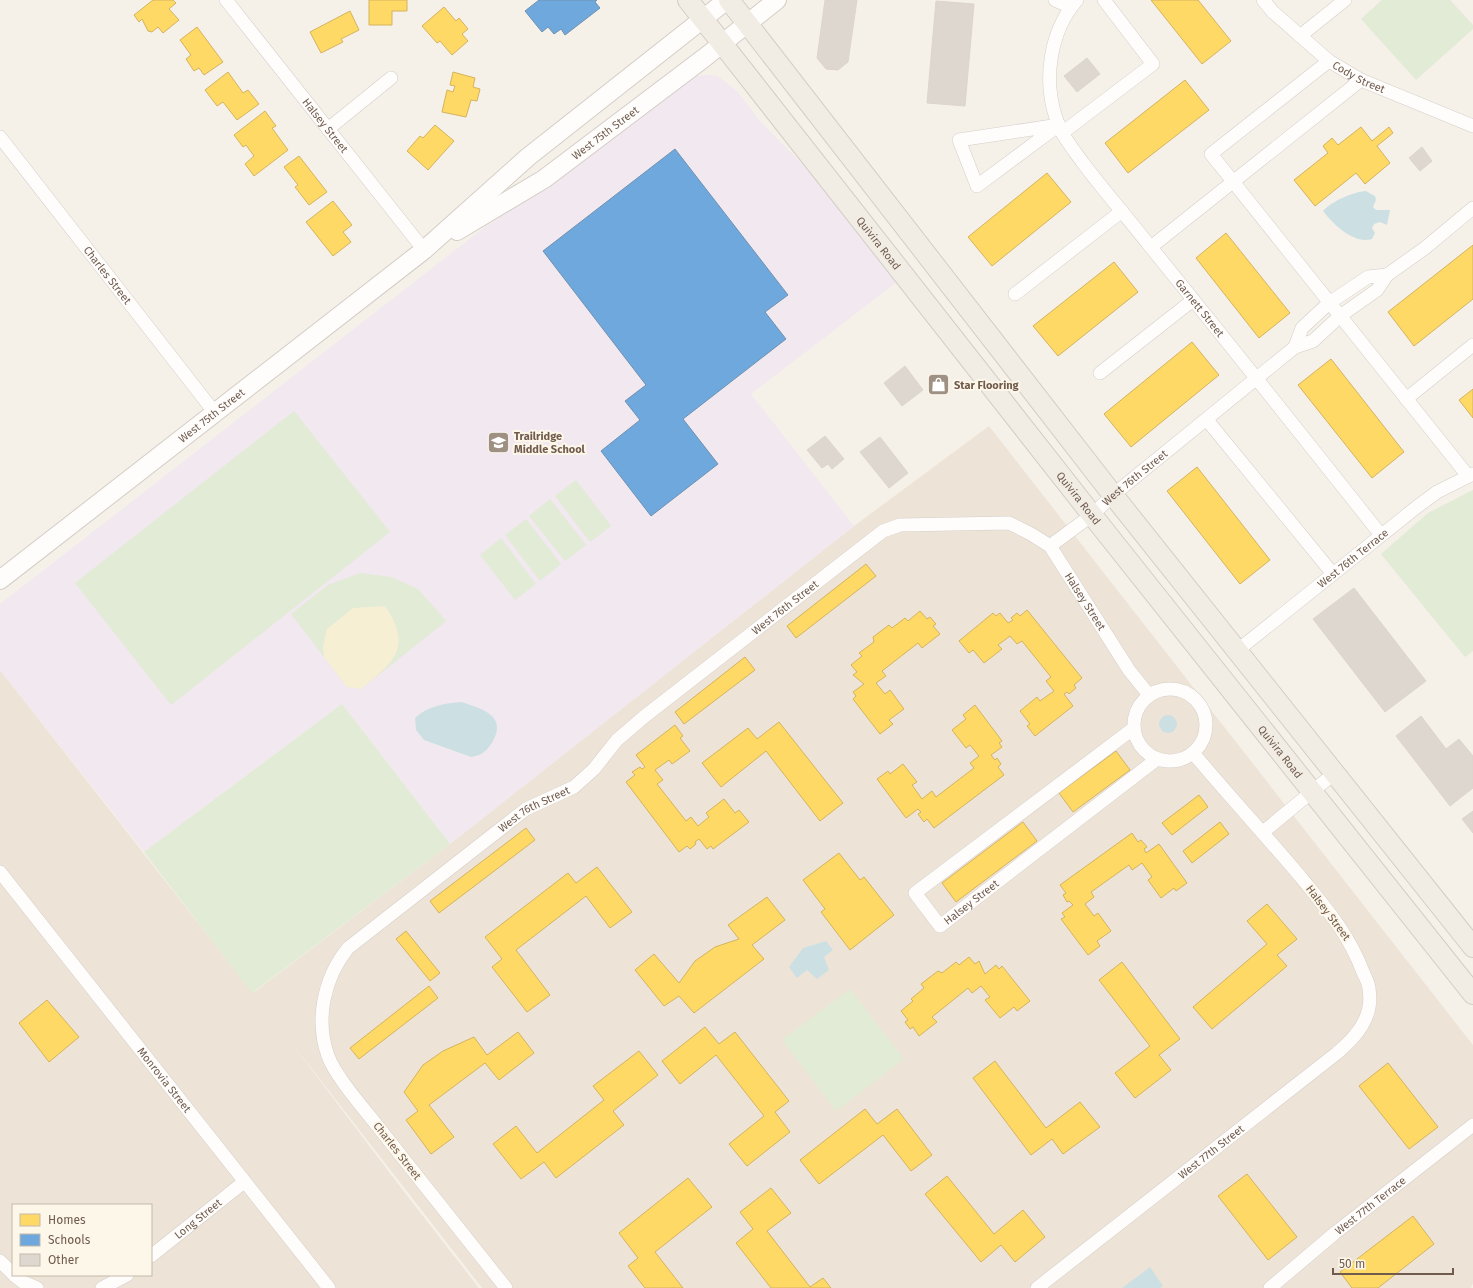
<svg xmlns="http://www.w3.org/2000/svg" width="1473" height="1288" font-family="'Fira Sans',sans-serif">
  <rect width="100%" height="100%" fill="#f5f1e9"/>
  <path fill="#ede4d7" fill-rule="evenodd" d="M989 426 1473 1045V1283L1471 1288H482L287 1037 402 1189 479 1288H0V670L253 993 450 844 854 526ZM13 1205H151V1275H13Z"/>
  <path fill="#f2e8f0" d="M704 75H716L737 91 760 121 807 169 897 282 751 394 854 526 450 844 342 704 144 852 0 670V604L485 227 552 185 682 83 692 77Z"/>
  <g fill="#e1ebd5">
    <path d="M1382 0H1450L1473 25V29L1416 80 1361 19Z"/>
    <path d="M294 411 390 532 171 705 75 583Z"/>
    <path d="M576 480 611 526 590 542 555 496Z"/>
    <path d="M1473 490V651L1465 657 1381 554 1428 513Z"/>
    <path d="M550 499 586 545 565 561 529 516Z"/>
    <path d="M526 519 561 564 540 581 505 535Z"/>
    <path d="M501 538 536 584 515 600 480 555Z"/>
    <path d="M360 573 391 577 418 589 446 621 361 689 347 687 291 614 328 585Z"/>
    <path d="M342 704 450 844 252 993 144 852Z"/>
    <path d="M850 989 904 1059 836 1111 782 1040Z"/>
  </g>
  <path fill="#f6efd4" d="M385 606C414 648 393 663 361 689L347 687 324 657 323 647 327 629 353 608Z"/>
  <g fill="#cce0e3">
    <path d="M1366 191 1375 196 1376 200 1373 207 1376 210H1390L1387 225 1380 222 1374 224 1372 228 1375 233 1372 239C1354 245 1333 224 1323 211 1332 201 1353 192 1366 191Z"/>
    <path d="M462 702C473 706 485 709 493 717 503 728 492 746 483 753 480 755 475 756 471 757L424 740 416 730 415 718C427 706 446 703 462 702Z"/>
    <circle cx="1168" cy="724" r="9"/>
    <path d="M826 941 833 950 824 957 829 970 817 979 807 970 797 978 789 967 803 948Z"/>
    <path d="M1150 1267 1163 1286 1160 1288H1122Z"/>
  </g>
  <g fill="#ffd966" stroke="#d4b35e">
    <path d="M153 0H173L176 3 169 9 179 20 163 33 158 27 152 32 148 31 142 19 139 22 134 15Z"/>
    <path d="M369 0H407V11H392V25H369Z"/>
    <path d="M1151 0H1198L1231 41 1202 64Z"/>
    <path d="M444 7 456 21 459 18 468 29 462 34 468 41 452 55 440 41 437 43 422 26Z"/>
    <path d="M350 11 359 30 341 39 343 42 321 53 310 32Z"/>
    <path d="M197 27 223 62 204 75 199 68 194 71 186 59 191 55 180 40Z"/>
    <path d="M228 72 243 93 248 90 259 104 237 120 223 102 217 106 205 90Z"/>
    <path d="M453 72 475 78 473 87 480 89 477 101 471 100 466 117 442 112 447 90 453 92 455 86 450 85Z"/>
    <path d="M1185 80 1209 110 1128 173 1105 143Z"/>
    <path d="M265 111 276 126 272 128 288 150 254 176 245 164 254 156 246 145 243 147 234 135Z"/>
    <path d="M435 125 454 141 428 170 407 151 420 136 423 138Z"/>
    <path d="M1361 127 1372 141 1389 127 1393 133 1377 146 1390 163 1365 184 1356 173 1315 206 1294 180 1328 153 1323 146 1332 138 1338 145Z"/>
    <path d="M299 156 327 192 309 205 295 187 298 185 284 167Z"/>
    <path d="M1047 173 1071 202 992 266 968 237Z"/>
    <path d="M333 201 352 225 343 232 351 242 333 256 306 222Z"/>
    <path d="M1226 233 1290 313 1259 338 1196 258Z"/>
    <path d="M1473 245V299L1414 346 1388 312Z"/>
    <path d="M1114 262 1138 292 1058 356 1033 326Z"/>
    <path d="M1192 342 1219 375 1131 447 1104 414Z"/>
    <path d="M1331 359 1404 452 1372 478 1298 385Z"/>
    <path d="M1473 389V418L1459 400Z"/>
    <path d="M1197 467 1270 560 1240 584 1167 491Z"/>
    <path d="M866 564 876 576 796 638 787 626Z"/>
    <path d="M1027 610 1082 678 1074 685 1076 688 1069 694 1067 692 1064 694 1073 706 1035 736 1027 726 1030 724 1020 711 1037 697 1040 701 1054 691 1046 681 1051 677 1022 641 1017 644 1010 636 998 645 1002 649 984 663 973 650 969 653 959 641 993 613 996 616 1000 613 1008 623 1013 620 1011 618 1017 613 1020 616Z"/>
    <path d="M920 611 927 619 930 617 936 624 933 626 940 634 922 648 918 643 882 671 886 676 876 683 885 694 890 690 904 709 889 720 893 724 880 734 853 699 856 696 853 692 864 684 853 675 857 672 851 665 862 656 859 653 874 642 873 637 889 625 892 628 905 618 908 621Z"/>
    <path d="M745 657 755 670 684 724 675 712Z"/>
    <path d="M975 705 1002 741 999 743 1002 747 991 755 995 760 997 758 1001 764 998 767 1004 775 934 828 927 819 924 822 918 814 921 812 918 809 906 818 877 779 888 771 890 774 903 764 917 782 912 785 922 799 932 791 936 797 974 768 970 763 979 756 970 745 966 748 952 730 966 719 963 715Z"/>
    <path d="M779 722 843 803 820 821 766 751 721 787 702 763 748 728 757 739Z"/>
    <path d="M675 725 683 736 680 738 690 751 672 764 669 760 655 770 663 780 657 784 686 821 691 817 698 826 709 817 706 813 724 799 735 813 739 810 749 822 713 849 711 846 707 849 699 839 695 842 696 844 690 849 687 846 679 852 626 782 635 775 632 772 640 767 642 769 645 767 636 755Z"/>
    <path d="M1116 751 1130 770 1073 812 1059 793Z"/>
    <path d="M1199 795 1208 807 1172 835 1162 823Z"/>
    <path d="M1023 822 1037 841 956 902 942 883Z"/>
    <path d="M1220 822 1229 834 1192 863 1183 851Z"/>
    <path d="M526 828 535 840 439 913 430 901Z"/>
    <path d="M1132 833 1138 842 1141 840 1147 847 1144 849 1146 853 1159 844 1187 883 1176 891 1174 888 1161 898 1148 880 1152 877 1142 863 1132 870 1129 865 1091 892 1094 897 1085 904 1094 916 1098 913 1111 931 1097 941 1100 946 1088 955 1061 919 1065 917 1062 913 1073 905 1069 901 1067 902 1063 895 1066 893 1060 885Z"/>
    <path d="M839 853 860 880 864 877 894 915 850 950 821 912 825 909 803 880Z"/>
    <path d="M597 867 632 912 610 928 586 896 516 950 550 995 527 1012 492 967 502 959 485 937 568 873 576 883Z"/>
    <path d="M767 897 785 920 752 945 764 959 694 1013 679 996 664 1006 635 970 654 954 679 983 695 961 715 947 739 939 728 925Z"/>
    <path d="M1267 904 1297 939 1277 955 1287 966 1212 1029 1193 1007 1267 944 1247 921Z"/>
    <path d="M406 931 440 973 430 981 396 939Z"/>
    <path d="M969 957 975 964 979 961 985 974 996 965 999 969 1002 966 1030 1001 1017 1011 1014 1007 1000 1018 985 1000 990 997 981 986 972 993 968 988 932 1017 937 1022 919 1036 913 1027 910 1029 905 1022 908 1020 901 1011 913 1001 911 999 924 988 921 984 938 971 942 973 956 962 959 965Z"/>
    <path d="M1122 962 1180 1039 1159 1055 1171 1070 1135 1098 1115 1073 1150 1046 1099 980Z"/>
    <path d="M429 986 438 998 359 1059 350 1048Z"/>
    <path d="M47 1000 79 1037 49 1062 19 1023Z"/>
    <path d="M705 1027 719 1044 735 1032 789 1101 775 1112 790 1132 747 1166 729 1144 764 1116 716 1055 680 1084 662 1061Z"/>
    <path d="M518 1032 534 1053 499 1080 485 1063 429 1105 454 1137 431 1154 406 1120 418 1111 404 1092 423 1065 443 1051 474 1037 487 1055Z"/>
    <path d="M639 1051 658 1075 613 1111 624 1125 556 1178 544 1162 521 1179 493 1144 516 1126 537 1153 604 1100 593 1086Z"/>
    <path d="M995 1061 1046 1128 1080 1102 1100 1127 1063 1154 1052 1139 1031 1155 973 1078Z"/>
    <path d="M1388 1063 1438 1127 1409 1149 1359 1086Z"/>
    <path d="M865 1109 877 1124 897 1109 932 1155 911 1171 883 1135 819 1184 800 1160Z"/>
    <path d="M1247 1174 1297 1237 1268 1260 1218 1196Z"/>
    <path d="M947 1176 994 1234 1023 1210 1045 1237 1015 1262 1001 1245 981 1262 925 1194Z"/>
    <path d="M688 1178 712 1207 655 1252 683 1288H645L628 1266 638 1258 619 1233Z"/>
    <path d="M771 1188 791 1213 767 1231 810 1287 823 1278 831 1288H771L736 1243 753 1229 740 1212Z"/>
    <path d="M1413 1216 1434 1244 1378 1288H1352L1340 1272Z"/>
  </g>
  <g fill="#6fa8dc" stroke="#6f91b1">
    <path d="M539 0H597L595 2 600 8 565 35 561 29 554 34 548 27 542 32 525 11Z"/>
    <path d="M675 149 788 295 765 312 786 339 683 419 718 464 651 516 601 451 640 420 625 401 646 385 543 251Z"/>
  </g>
  <g fill="#ded7cf" stroke="#ddd5cc">
    <path d="M825 0H857L848 62 838 70 826 69 817 58Z"/>
    <path d="M936 1 974 4 965 106 927 103Z"/>
    <path d="M1087 58 1100 74 1077 92 1064 76Z"/>
    <path d="M1422 147 1432 161 1420 171 1409 158Z"/>
    <path d="M905 366 923 390 902 406 884 383Z"/>
    <path d="M825 436 844 459 832 469 828 464 822 468 807 450Z"/>
    <path d="M880 437 908 473 889 488 860 452Z"/>
    <path d="M1354 588 1426 681 1385 712 1313 619Z"/>
    <path d="M1421 716 1446 749 1459 739 1473 756V788L1450 806 1396 736Z"/>
    <path d="M1473 811V833L1462 819Z"/>
  </g>
  <g fill="none" stroke-linecap="round" stroke-linejoin="round">
    <defs>
      <g id="street">
        <path id="s1" d="M226 0 424 250"/>
        <path d="M1055 0 1071 7"/>
        <path id="s2" d="M1077 0C1050 31 1043 79 1056 118 1061 135 1073 149 1083 163 1104 191 1127 217 1149 245 1227 341 1304 438 1381 535"/>
        <path id="s3" d="M1263 0 1273 12 1329 61 1361 80 1473 126"/>
        <path d="M1300 36 1345 0"/>
        <path d="M1329 61 1211 154 1468 476"/>
        <path d="M1059 125 977 186 959 140Z"/>
        <path d="M328 129 391 78"/>
        <path d="M1062 133 1153 64 1104 0"/>
        <path id="s4" d="M0 137 215 413"/>
        <path d="M1151 247 1361 80"/>
        <path d="M1015 294 1122 211"/>
        <path d="M1295 347 1302 328 1329 303 1368 277 1387 275"/>
        <path d="M1100 373 1193 300"/>
        <path d="M1406 399 1473 345"/>
        <path d="M1207 420 1333 574"/>
        <path id="s5" d="M1050 546 1092 515 1113 495 1295 347 1313 341 1340 316 1377 290 1387 275 1425 248 1473 208"/>
        <path id="s6" d="M1238 650 1418 506 1437 492 1473 474"/>
        <circle cx="1170" cy="725" r="36"/>
        <path id="s7" d="M1134 728 915 893 940 926 1157 759"/>
        <path d="M1263 832 1336 772"/>
        <path id="s8" d="M0 872 329 1288"/>
        <path id="s9" d="M151 1256 244 1182"/>
        <path d="M0 1261 13 1274"/>
        <path d="M14 1275 23 1282 37 1288"/>
        <path d="M102 1288 127 1275"/>
        <path id="s10" d="M506 1288C465 1236 424 1185 383 1133 368 1113 336 1078 328 1056 315 1019 324 978 348 948L526 809 574 787 594 769 617 740 645 716 883 531 900 525 1009 523 1031 534 1050 546 1129 670 1149 695"/>
        <path id="s11" d="M1037 1288 1337 1053C1356 1037 1374 1017 1369 989 1369 983 1365 977 1363 972 1349 935 1329 912 1304 881 1268 838 1230 797 1193 753"/>
        <path id="s12" d="M1270 1288 1335 1233 1473 1125"/>
      </g>
      <g id="secondary">
        <path id="s13" d="M457 231 544 179 704 58 777 0"/>
        <path id="s14" d="M0 580 424 250 528 157 727 0"/>
      </g>
      <g id="primary">
        <path id="s15" d="M688 0 1092 515 1473 994"/>
        <path d="M729 0 1113 495 1473 947"/>
      </g>
    </defs>
    <use href="#street" stroke="#d4cec8" stroke-width="14"/>
    <use href="#secondary" stroke="#d4cdc6" stroke-width="20"/>
    <use href="#primary" stroke="#d3cdc6" stroke-width="22"/>
    <use href="#street" stroke="#fefdfc" stroke-width="13"/>
    <use href="#secondary" stroke="#fefdfc" stroke-width="18"/>
    <use href="#primary" stroke="#f1ede5" stroke-width="20"/>
  </g>
  <defs>
    <symbol id="shop-square" viewBox="-11 -11 22 22"><rect x="-9" y="-9" width="18" height="18" rx="4" fill="#9f9084" stroke="#fdf7ea"/><path d="M-5-2.5h2.3a2.7 3.5 0 0 1 5.4 0H5L5.5 6h-11ZM-1.5-2.5h3a1.5 2.3 0 0 0-3 0Z" fill="#fff"/></symbol>
    <symbol id="school-square" viewBox="-11 -11 22 22"><rect x="-9" y="-9" width="18" height="18" rx="4" fill="#9f9084" stroke="#fdf7ea"/><path d="M0-5L7-2L0 1L-7-2ZM-4 1L0 2.5L4 1V4Q0 6-4 4Z" fill="#fff"/></symbol>
  </defs>
  <g fill-rule="evenodd">
    <use href="#shop-square" x="926" y="372" width="25" height="25"/>
    <use href="#school-square" x="486" y="430" width="25" height="25"/>
  </g>
  <g text-anchor="middle" dominant-baseline="central" stroke-width="4" stroke-linejoin="round" paint-order="stroke">
    <g font-size="11" fill="#705b4d" stroke="#fdf7ea">
      <text stroke="none"><textPath href="#s3" startOffset="124">Cody Street</textPath></text>
      <text stroke="none"><textPath href="#s1" startOffset="160">Halsey Street</textPath></text>
      <text stroke="none"><textPath href="#s13" startOffset="178">West 75th Street</textPath></text>
      <text stroke="none"><textPath href="#s15" startOffset="309">Quivira Road</textPath></text>
      <text stroke="none"><textPath href="#s4" startOffset="175">Charles Street</textPath></text>
      <text stroke="none"><textPath href="#s2" startOffset="364">Garnett Street</textPath></text>
      <text stroke="none"><textPath href="#s14" startOffset="268">West 75th Street</textPath></text>
      <text stroke="none"><textPath href="#s5" startOffset="109">West 76th Street</textPath></text>
      <text stroke="none"><textPath href="#s15" startOffset="633">Quivira Road</textPath></text>
      <text stroke="none"><textPath href="#s6" startOffset="147">West 76th Terrace</textPath></text>
      <text stroke="none"><textPath href="#s10" startOffset="1328">Halsey Street</textPath></text>
      <text stroke="none"><textPath href="#s10" startOffset="964">West 76th Street</textPath></text>
      <text stroke="none"><textPath href="#s15" startOffset="957">Quivira Road</textPath></text>
      <text stroke="none"><textPath href="#s10" startOffset="640">West 76th Street</textPath></text>
      <text stroke="none"><textPath href="#s7" startOffset="355">Halsey Street</textPath></text>
      <text transform="translate(1328 913) rotate(53)">Halsey Street</text>
      <text stroke="none"><textPath href="#s8" startOffset="265">Monrovia Street</textPath></text>
      <text transform="translate(397 1151) rotate(52)">Charles Street</text>
      <text stroke="none"><textPath href="#s11" startOffset="221">West 77th Street</textPath></text>
      <text stroke="none"><textPath href="#s12" startOffset="130">West 77th Terrace</textPath></text>
      <text stroke="none"><textPath href="#s9" startOffset="60">Long Street</textPath></text>
    </g>
    <g font-size="11" font-weight="bold" fill="#705b4d" stroke="#fdf7ea" text-anchor="start">
      <text x="954" y="385">Star Flooring</text>
      <text x="514" y="436">Trailridge<tspan x="514" dy="13">Middle School</tspan></text>
    </g>
  </g>
  <rect x="12" y="1204" width="140" height="72" fill="#fdf7ea" stroke="#c5b9ab"/>
  <rect x="20" y="1214" width="20" height="12" fill="#ffd966" stroke="#c5b9ab"/>
  <text x="48" y="1224" font-size="12" fill="#705b4d">Homes</text>
  <rect x="20" y="1234" width="20" height="12" fill="#6fa8dc" stroke="#c5b9ab"/>
  <text x="48" y="1244" font-size="12" fill="#705b4d">Schools</text>
  <rect x="20" y="1254" width="20" height="12" fill="#ded7cf" stroke="#c5b9ab"/>
  <text x="48" y="1264" font-size="12" fill="#705b4d">Other</text>
  <path d="M1333 1268v6h120v-6" fill="none" stroke="#705b4d" stroke-width="2"/>
  <text x="1339" y="1268" font-size="12" fill="#705b4d" stroke="#fdf7ea" stroke-width="3" paint-order="stroke">50 m</text>
</svg>
